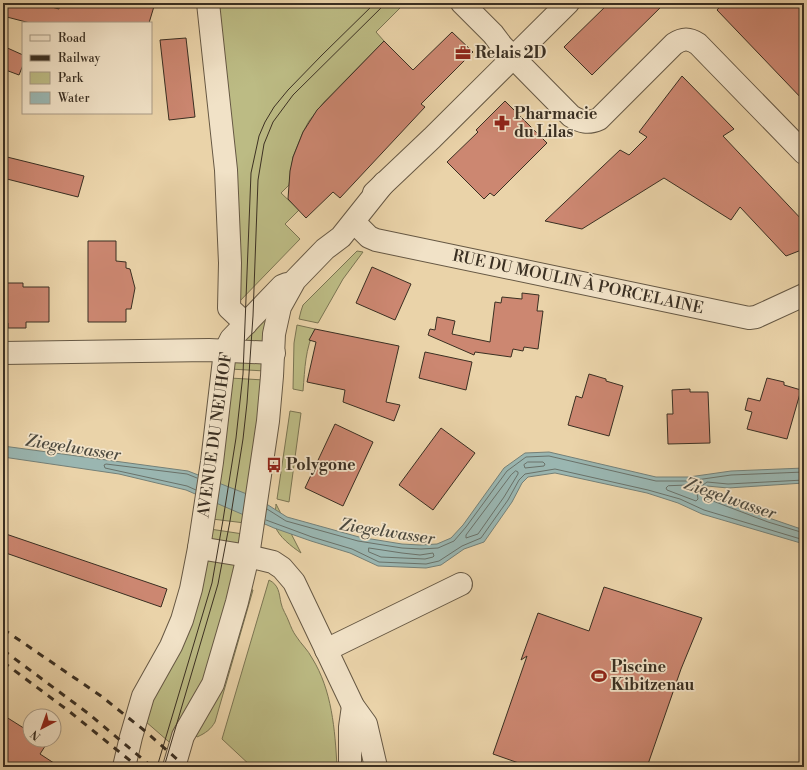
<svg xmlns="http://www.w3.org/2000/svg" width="807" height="770" font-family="'Libre Bodoni',serif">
  <rect width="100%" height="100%" fill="#ead3a9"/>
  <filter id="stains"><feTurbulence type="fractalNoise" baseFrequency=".005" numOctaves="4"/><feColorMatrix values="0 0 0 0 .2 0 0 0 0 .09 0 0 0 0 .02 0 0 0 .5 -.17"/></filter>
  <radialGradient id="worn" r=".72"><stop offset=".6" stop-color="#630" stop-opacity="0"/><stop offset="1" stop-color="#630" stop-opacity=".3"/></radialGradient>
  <g fill="#bcbb84" stroke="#7b7553">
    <path d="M212 3H405L376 32 384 41 324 102 309 121 303 132 293 157 289 185 281 193 299 210 285 224 300 239 237 304Z"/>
    <path d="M357 251 363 252 343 279 318 323 299 319 301 311 303 305Z"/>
    <path d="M274 301 265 339 261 342 242 343Z"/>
    <path d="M297 325 315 329C305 349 305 368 303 391L293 389 294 343Z"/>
    <path d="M233 362 262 363 265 371 230 369Z"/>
    <path d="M230 378 264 380 245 523 212 519Z"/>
    <path d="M290 411 301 413 289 502 277 499Z"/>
    <path d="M276 504 301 553C291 546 279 537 275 526 273 519 276 510 276 504Z"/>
    <path d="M210 529 243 534 240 544 214 540 211 538Z"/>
    <path d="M208 560 238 565 210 672 176 748 145 721Z"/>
    <path d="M269 580C279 585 279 593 281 603 282 609 287 616 289 622 291 627 293 632 296 636 301 644 308 650 312 658 332 690 335 730 337 767H252L222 739Z"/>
    <path d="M246 588 253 590 215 722C211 729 206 733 197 737L193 733Z"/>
  </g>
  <path fill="#9ab6b1" stroke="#748078" d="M3 446 188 471 257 498 287 517 359 537 402 544 420 545 437 544 451 538 463 525 504 468 525 453 549 452 656 477H689L731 471 804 468V483L728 488 707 486 706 494 769 518 804 530V544L702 514 678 503 647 493 555 473 528 477 522 483 512 502 484 542 464 549 441 565 426 568 378 566 350 553 311 541 274 528 186 490 119 474 3 457Z"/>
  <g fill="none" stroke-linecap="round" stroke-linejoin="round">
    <g stroke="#6a726a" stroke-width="1">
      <path d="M528 462H543L545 464 544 466 525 468 524 465Z"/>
      <path d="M516 471 518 472V474L504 497 478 534 466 538V535L511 475Z"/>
      <path d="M804 480 728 484 707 482 703 485 702 493 705 498 768 522 804 533"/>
      <path d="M696 485 698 487 697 493 698 499 696 501 667 490 666 488 668 486Z"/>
      <path d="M196 490 187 486 105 468 104 465 106 464 187 474 197 478"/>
      <path d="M267 509 286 521 358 541 402 548 421 549 438 548 454 541 466 527 507 471 526 457 549 456 656 481H689L731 475 804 472"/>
      <path d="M266 520 312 537 352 549 379 562 426 564 439 561 462 546 481 538 508 500 519 480 525 474 555 469 648 490 680 499 704 510 804 540"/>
      <path d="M369 548 402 553 420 555 433 553 434 556 433 557 425 559 381 557 369 552Z"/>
    </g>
  </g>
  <g fill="#cc8771" stroke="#3a2f22">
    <path d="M3 3H37L59 9V3H155L149 23H30L3 16Z"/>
    <path d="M609 3H665L592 75 564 47Z"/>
    <path d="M723 3H804V101L717 10Z"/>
    <path d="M452 32 473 52 421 104 425 107 340 198 333 192 306 218 288 199 290 171 293 157 303 132 317 110 384 41 413 70Z"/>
    <path d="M186 38 195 117 169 120 160 40Z"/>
    <path d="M3 46 23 55V65L19 75 3 69Z"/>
    <path d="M682 76 734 129 723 136 804 222V249L786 256 740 207 731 220 664 178 582 229 545 221 620 150 629 155 647 137 639 132Z"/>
    <path d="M505 101 547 143 494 196 490 193 484 199 447 162 478 132 476 130Z"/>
    <path d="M3 156 84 176 78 197 3 178Z"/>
    <path d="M88 241H116V261L126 262V268L130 269 135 288 131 309H126V322H88Z"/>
    <path d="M372 267 411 284 395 320 356 303Z"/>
    <path d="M3 283H23V287H49V322H26V328H8V323H3Z"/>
    <path d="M522 293 539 295 537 311H543L538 349 524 347 523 351 513 349 511 357 475 352 474 355 428 335 430 329 435 330 437 317 455 321 452 334 490 342 495 302 501 303 502 297 522 299Z"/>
    <path d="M315 329 399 346 386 402 400 405 394 421 343 402 345 390 307 382 316 342 309 340Z"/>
    <path d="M425 352 472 362 466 390 419 378Z"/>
    <path d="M589 374 606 379V381L623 386 609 436 568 425 576 396 582 398Z"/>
    <path d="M767 378 784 382V385L801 390 787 439 747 429 752 412 745 410 748 398 760 401Z"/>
    <path d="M690 389V392H708L710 443 668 444 667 414H673L672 390Z"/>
    <path d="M335 424 373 442 343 506 305 488Z"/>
    <path d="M441 428 475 453 433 510 399 485Z"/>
    <path d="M3 533 167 589 161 607 3 552Z"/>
    <path d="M604 587 702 618 681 669 647 767H530L493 754 527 656 521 660 538 613 589 631Z"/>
    <path d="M3 715 30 732V740H49L40 754 60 767H3Z"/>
  </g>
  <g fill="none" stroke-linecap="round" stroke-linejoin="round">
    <defs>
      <g id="minor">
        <path d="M208 3 226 170 230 263 229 308 246 324"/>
        <path d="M462 3 493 34 502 46 571 116C581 122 588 124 599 119L674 44C683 38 689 38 698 44L804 153"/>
        <path d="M374 193 432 138 568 3"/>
        <path d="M354 222 369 237 376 240 749 318 756 317 804 295"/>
        <path d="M3 353 209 350 274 353"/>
        <path d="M199 548 248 556 273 562 282 568 294 582 353 706 366 724 376 767"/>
        <path d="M326 650 461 584"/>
        <path d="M124 767 131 737 143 696 171 646 182 620 191 589 199 548 212 462 225 351 231 339 282 286 287 284"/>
        <path d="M174 767 183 736 213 684 237 602 248 556 268 421 272 376 274 334 280 307 295 280 325 249 341 237 384 183"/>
        <path d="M350 767V727L353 706"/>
      </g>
    </defs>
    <use href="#minor" stroke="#665844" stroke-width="24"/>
    <use href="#minor" stroke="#f1e2c7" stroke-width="22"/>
    <g stroke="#3a2f22" stroke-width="1">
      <path d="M157 767 212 583 223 520 236 438 243 374 251 173 259 136 265 122 274 107 288 90 322 55 375 3"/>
      <path d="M164 767 218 584 230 521 243 439 247 403 253 316 258 180 264 144 273 122 293 95 386 3"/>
    </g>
    <g stroke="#3a2f22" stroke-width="3" stroke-dasharray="7 7" stroke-linecap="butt">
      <path d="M3 629 101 696 145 731 186 767"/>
      <path d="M3 650 89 714 152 767"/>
      <path d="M3 662 70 712 138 767"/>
    </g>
  </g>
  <defs>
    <symbol id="office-bare" viewBox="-9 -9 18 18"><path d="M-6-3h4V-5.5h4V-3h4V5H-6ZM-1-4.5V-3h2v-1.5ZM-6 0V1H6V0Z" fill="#8f2418" stroke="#f1e2c7" stroke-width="2.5" paint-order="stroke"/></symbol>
    <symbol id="pharmacy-bare" viewBox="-9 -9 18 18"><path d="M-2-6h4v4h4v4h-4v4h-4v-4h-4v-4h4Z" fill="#8f2418" stroke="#f1e2c7" stroke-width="2.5" paint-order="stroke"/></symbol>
    <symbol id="bus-bare" viewBox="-9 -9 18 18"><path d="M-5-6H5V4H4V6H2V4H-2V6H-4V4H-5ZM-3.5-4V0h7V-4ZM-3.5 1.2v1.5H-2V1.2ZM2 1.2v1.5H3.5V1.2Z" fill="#8f2418" stroke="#f1e2c7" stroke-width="2.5" paint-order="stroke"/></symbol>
    <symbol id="stadium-bare" viewBox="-9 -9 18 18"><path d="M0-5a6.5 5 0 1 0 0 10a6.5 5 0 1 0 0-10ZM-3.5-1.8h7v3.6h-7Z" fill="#8f2418" stroke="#f1e2c7" stroke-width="2.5" paint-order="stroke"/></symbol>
  </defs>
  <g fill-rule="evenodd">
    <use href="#office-bare" x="452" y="42" width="22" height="22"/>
    <use href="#pharmacy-bare" x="491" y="112" width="22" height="22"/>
    <use href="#bus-bare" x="263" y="454" width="22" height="22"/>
    <use href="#stadium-bare" x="588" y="665" width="22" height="22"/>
  </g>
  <g text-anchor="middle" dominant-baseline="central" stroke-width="3.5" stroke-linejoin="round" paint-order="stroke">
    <g font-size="16" font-weight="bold" fill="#3a2f22" stroke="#f1e2c7" text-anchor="start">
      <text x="475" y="53">Relais 2D</text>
      <text x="514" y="114">Pharmacie<tspan x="514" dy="18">du Lilas</tspan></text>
      <text x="286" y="465">Polygone</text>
      <text x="611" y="667">Piscine<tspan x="611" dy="18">Kibitzenau</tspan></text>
    </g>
    <g font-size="16" fill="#3a2f22" stroke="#f1e2c7">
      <text transform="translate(578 282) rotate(12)">RUE DU MOULIN À PORCELAINE</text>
      <text transform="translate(215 435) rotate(-82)">AVENUE DU NEUHOF</text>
    </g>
    <g font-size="17" font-style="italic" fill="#4d4a3f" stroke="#f1e2c7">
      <text transform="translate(73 448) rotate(9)">Ziegelwasser</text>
      <text transform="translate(730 499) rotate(19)">Ziegelwasser</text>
      <text transform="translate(387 532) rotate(9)">Ziegelwasser</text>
    </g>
  </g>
  <rect width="807" height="770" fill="none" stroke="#ead3a9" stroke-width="16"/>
  <rect x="4" y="4" width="799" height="762" fill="none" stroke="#3a2f22" stroke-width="2"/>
  <rect x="8" y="8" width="791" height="754" fill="none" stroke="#3a2f22"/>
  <rect x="22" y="22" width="130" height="92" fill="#f1e2c7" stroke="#a89a85"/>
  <rect x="30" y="35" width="20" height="6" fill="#f1e2c7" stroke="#a89a85"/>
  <text x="58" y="42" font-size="12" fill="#3a2f22">Road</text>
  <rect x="30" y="55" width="20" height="6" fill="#3a2f22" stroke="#a89a85"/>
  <text x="58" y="62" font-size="12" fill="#3a2f22">Railway</text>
  <rect x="30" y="72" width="20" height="12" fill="#bcbb84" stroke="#a89a85"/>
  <text x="58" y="82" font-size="12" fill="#3a2f22">Park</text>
  <rect x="30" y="92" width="20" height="12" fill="#9ab6b1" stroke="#a89a85"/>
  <text x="58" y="102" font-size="12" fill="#3a2f22">Water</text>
  <g transform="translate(42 728) rotate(221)"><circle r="19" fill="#f1e2c7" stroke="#a89a85"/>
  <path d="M0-3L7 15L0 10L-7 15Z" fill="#8f2418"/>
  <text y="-6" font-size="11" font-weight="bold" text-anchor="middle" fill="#3a2f22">N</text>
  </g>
  <rect width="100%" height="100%" filter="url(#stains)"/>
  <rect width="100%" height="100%" fill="url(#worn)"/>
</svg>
